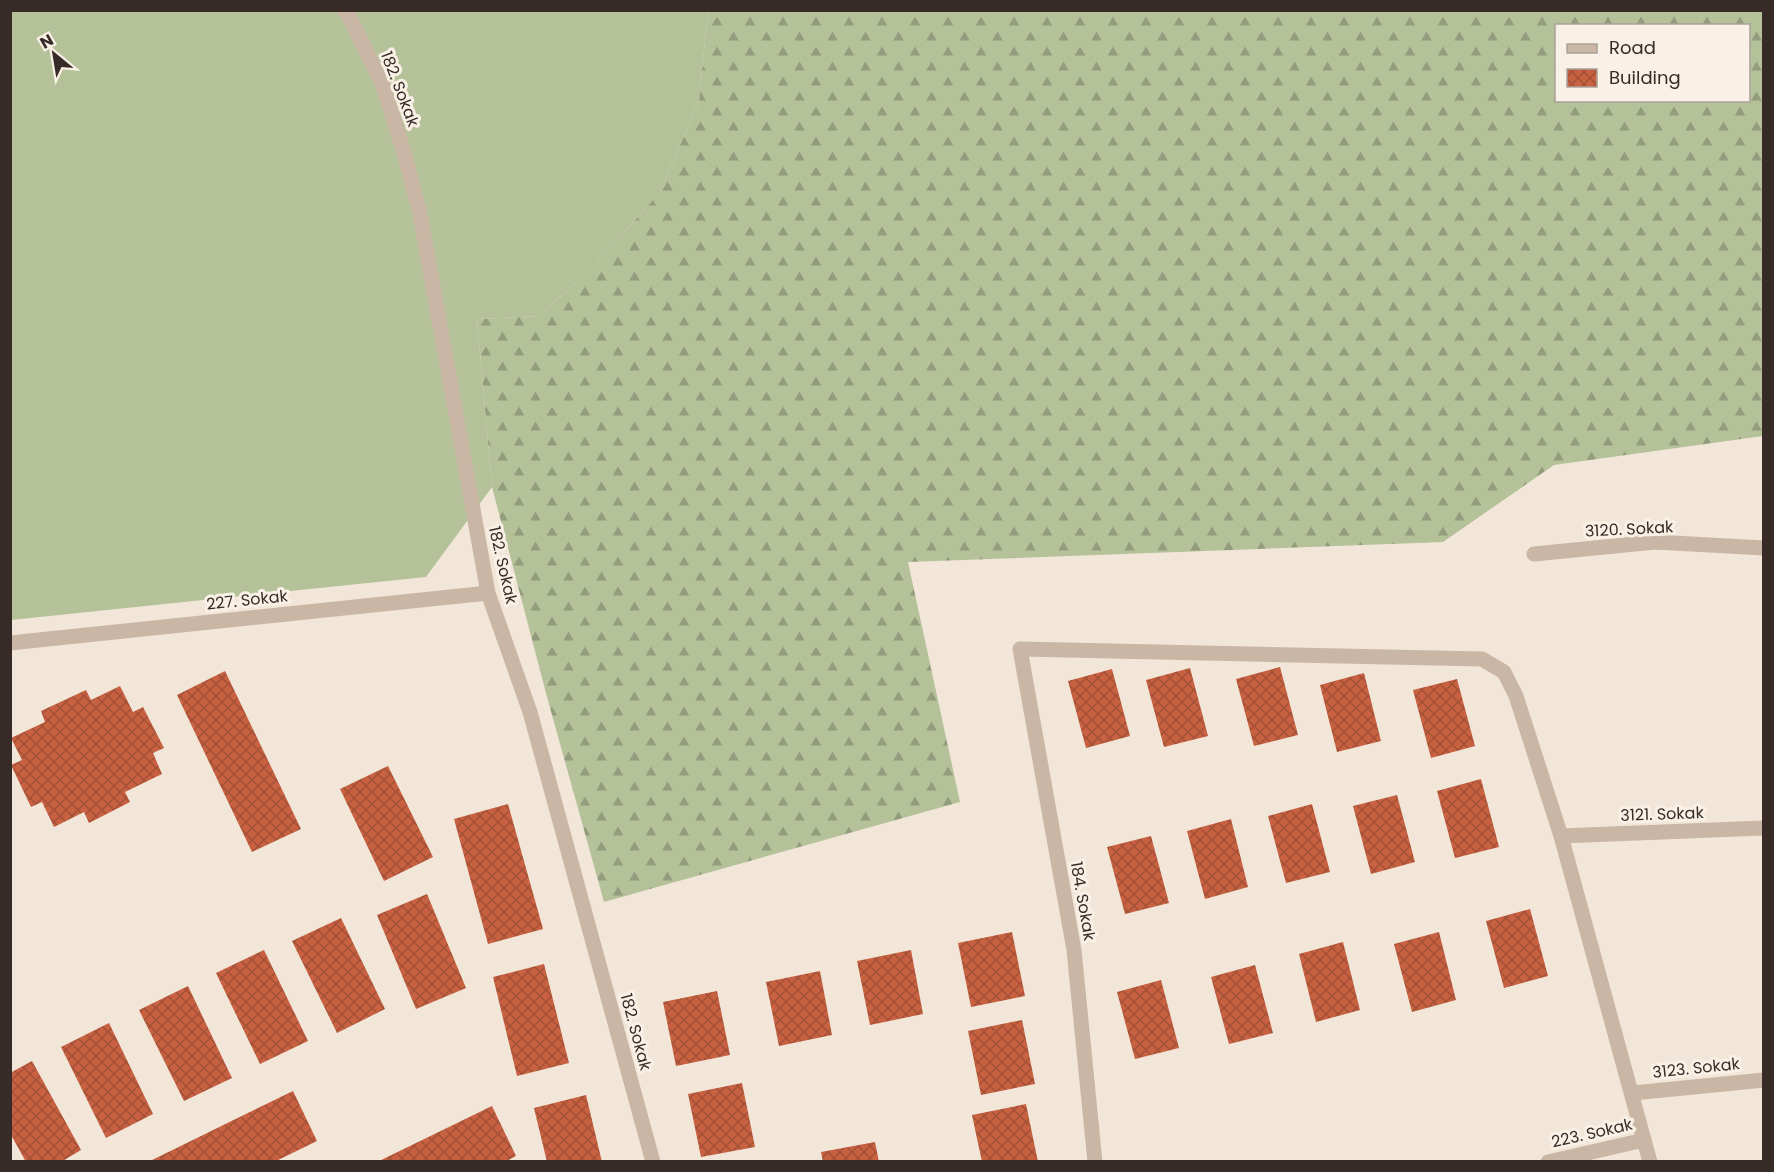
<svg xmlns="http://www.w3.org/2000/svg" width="1774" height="1172" font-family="Poppins,sans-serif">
  <defs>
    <pattern id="forest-firs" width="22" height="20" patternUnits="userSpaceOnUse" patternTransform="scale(1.5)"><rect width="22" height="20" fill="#b4c199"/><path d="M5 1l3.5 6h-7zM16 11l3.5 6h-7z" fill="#939d7d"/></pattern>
    <pattern id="building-cross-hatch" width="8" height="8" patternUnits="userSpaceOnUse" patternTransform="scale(1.5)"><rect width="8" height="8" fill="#c86141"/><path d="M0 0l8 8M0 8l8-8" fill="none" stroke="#a35036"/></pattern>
  </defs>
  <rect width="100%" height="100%" fill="#f2e6d9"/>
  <path fill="#b4c199" d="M10 11H708L699 101 660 192 591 270 538 316 477 319 492 487 426 577 11 620Z"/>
  <path fill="url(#forest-firs)" fill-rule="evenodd" d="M708 11H1763V436L1554 465 1443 542 908 562 960 802 604 902 547 697 492 487 477 319 538 316 591 270 660 192 699 101ZM1556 26H1748V100H1556Z"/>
  <g fill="url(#building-cross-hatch)">
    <path d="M1280 667 1298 735 1254 746 1236 679Z"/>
    <path d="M1190 668 1208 736 1164 747 1146 680Z"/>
    <path d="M1112 669 1130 736 1086 748 1068 681Z"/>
    <path d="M225 671 301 829 252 852 177 695Z"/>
    <path d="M1364 673 1381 741 1337 752 1320 685Z"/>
    <path d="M1457 679 1475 746 1431 758 1413 690Z"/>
    <path d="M120 686 133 712 143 707 164 748 153 753 162 774 125 792 130 802 89 823 84 812 54 827 42 802 31 807 11 765 22 760 11 738 45 722 41 711 86 690 91 700Z"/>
    <path d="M388 766 433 857 384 881 340 789Z"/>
    <path d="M1481 779 1499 847 1455 858 1437 791Z"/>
    <path d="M1397 795 1415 862 1371 874 1353 806Z"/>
    <path d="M508 804 543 929 488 944 454 819Z"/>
    <path d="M1312 804 1330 872 1286 883 1268 816Z"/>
    <path d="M1231 819 1248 887 1205 899 1187 831Z"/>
    <path d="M1151 836 1169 903 1125 914 1107 847Z"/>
    <path d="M427 894 466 988 416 1009 377 915Z"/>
    <path d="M1530 909 1548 976 1504 988 1486 921Z"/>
    <path d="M341 918 385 1009 337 1033 292 941Z"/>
    <path d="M1012 932 1025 996 971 1007 958 943Z"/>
    <path d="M1439 932 1456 1000 1412 1012 1394 944Z"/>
    <path d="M1343 942 1360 1010 1316 1022 1299 954Z"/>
    <path d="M264 950 308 1041 260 1064 216 973Z"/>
    <path d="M911 950 923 1014 870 1025 857 961Z"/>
    <path d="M544 964 569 1063 517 1076 493 977Z"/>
    <path d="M1255 965 1273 1033 1229 1044 1211 977Z"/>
    <path d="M820 971 832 1035 779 1046 766 982Z"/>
    <path d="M1161 980 1179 1048 1135 1059 1117 992Z"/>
    <path d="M188 986 232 1078 184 1101 139 1010Z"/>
    <path d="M717 991 730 1055 676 1066 663 1002Z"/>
    <path d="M1022 1020 1035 1084 981 1095 968 1031Z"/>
    <path d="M109 1023 153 1114 106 1138 61 1047Z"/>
    <path d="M32 1061 81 1150 61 1162H26L10 1133V1073Z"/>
    <path d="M742 1083 755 1147 701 1157 688 1094Z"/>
    <path d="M293 1091 317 1141 274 1162H148Z"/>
    <path d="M586 1095 602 1162H547L534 1108Z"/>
    <path d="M1026 1104 1038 1162H982L972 1115Z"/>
    <path d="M492 1106 516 1156 505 1162H377Z"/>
    <path d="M875 1142 879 1162H823L821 1152Z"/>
  </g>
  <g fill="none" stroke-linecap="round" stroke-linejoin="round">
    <g stroke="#cab6a5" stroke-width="15">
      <path d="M344 10 349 16 382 83 405 156 420 214 488 593 530 712 653 1162"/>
      <path d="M1534 554 1655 542 1764 548"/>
      <path d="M10 643 488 593"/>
      <path d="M1561 836 1764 828"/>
      <path d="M1633 1093 1764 1080"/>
      <path d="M1095 1162 1074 950 1020 649 1482 659 1504 672 1516 696 1561 836 1650 1162"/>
      <path d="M1548 1162 1644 1140"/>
    </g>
  </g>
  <g text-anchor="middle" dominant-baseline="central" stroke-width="6" stroke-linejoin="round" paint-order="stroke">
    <g font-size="16" fill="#362b27" stroke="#f9f0e6">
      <text transform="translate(400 89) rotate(69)">182. Sokak</text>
      <text transform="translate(1629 529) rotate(-3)">3120. Sokak</text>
      <text transform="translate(503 565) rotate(77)">182. Sokak</text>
      <text transform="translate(247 600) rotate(-6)">227. Sokak</text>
      <text transform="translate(1662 814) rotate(-2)">3121. Sokak</text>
      <text transform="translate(1083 901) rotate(80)">184. Sokak</text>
      <text transform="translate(636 1032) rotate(75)">182. Sokak</text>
      <text transform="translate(1696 1068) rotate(-6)">3123. Sokak</text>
      <text transform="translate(1592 1133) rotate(-13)">223. Sokak</text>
    </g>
  </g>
  <rect width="1774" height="1172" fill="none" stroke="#362b27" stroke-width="24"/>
  <rect x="1555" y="24" width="195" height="78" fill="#f9f0e6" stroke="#aba19a" stroke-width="1.5"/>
  <rect x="1567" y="44" width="30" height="9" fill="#cab6a5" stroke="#aba19a" stroke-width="1.5"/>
  <text x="1609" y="54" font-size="18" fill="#362b27">Road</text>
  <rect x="1567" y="69" width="30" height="18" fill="url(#building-cross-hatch)" stroke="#aba19a" stroke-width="1.5"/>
  <text x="1609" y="84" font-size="18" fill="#362b27">Building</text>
  <g transform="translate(54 54) rotate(330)" stroke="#f9f0e6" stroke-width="4.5" paint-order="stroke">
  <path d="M0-4.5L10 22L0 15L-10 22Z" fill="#362b27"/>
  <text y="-9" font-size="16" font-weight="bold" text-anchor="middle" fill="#362b27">N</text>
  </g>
</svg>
